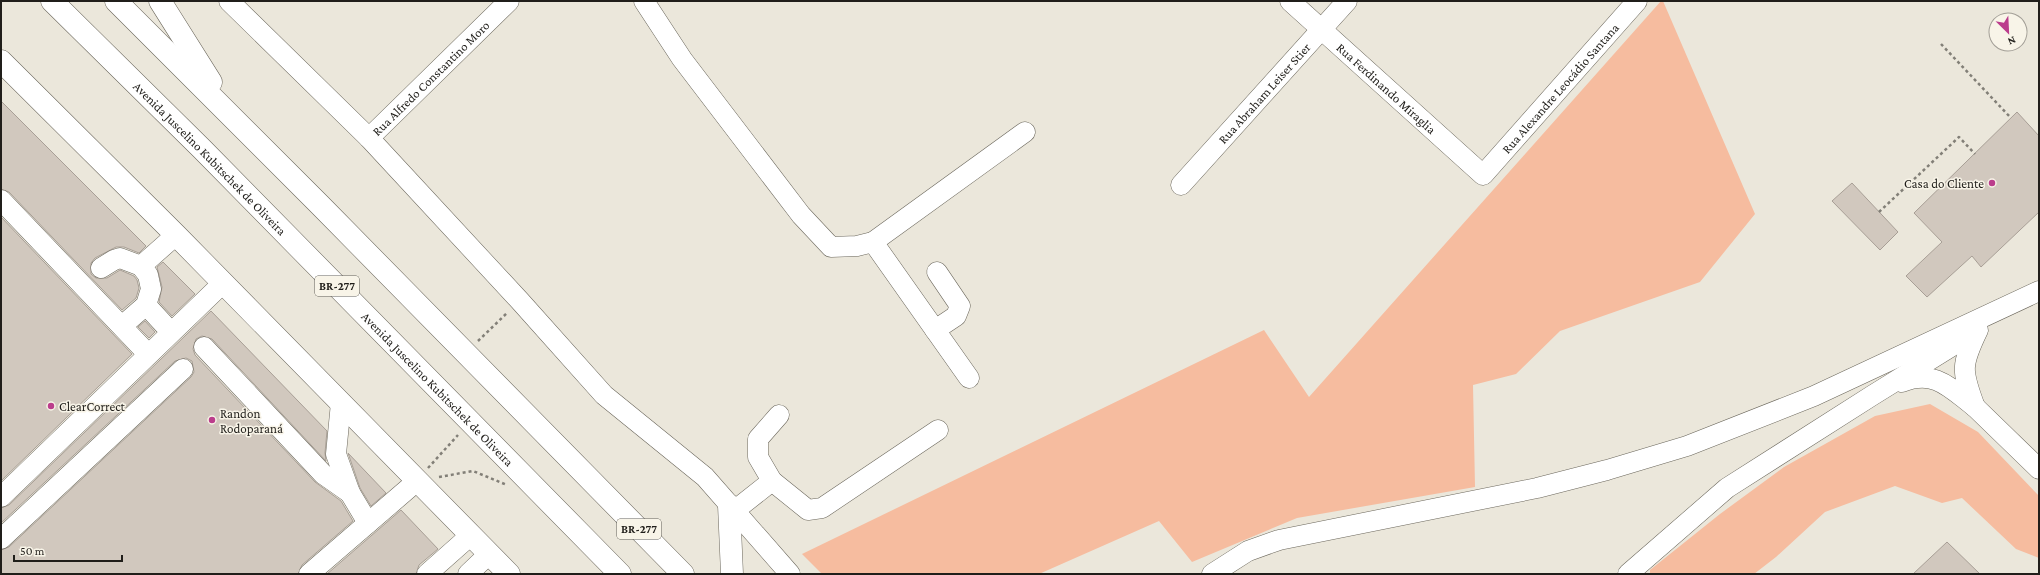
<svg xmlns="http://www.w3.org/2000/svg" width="2040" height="575" font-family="'Crimson Pro',serif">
  <rect width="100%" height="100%" fill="#ebe7db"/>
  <g fill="#f6bc9f">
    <path d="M1661 1H1663L1755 214 1700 282 1560 331 1516 374 1473 385 1475 487 1297 518 1192 562 1159 521 1039 574H822L802 554 1264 330 1309 397Z"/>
    <path d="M1930 404 1978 432 2039 496V558L2016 549 1962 498 1942 503 1895 486 1825 512 1776 557 1754 574H1650V570L1720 514 1784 467 1875 416Z"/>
  </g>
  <g fill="#d1c8be" stroke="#a89f96">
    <path d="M1 101 146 246 139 253 124 247H116L95 258 91 263V274L96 278H107L120 270 134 276 137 280 139 288 136 298 122 310 9 192 1 189Z"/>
    <path d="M2017 112 2039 136V212L1981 267 1972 256 1927 297 1906 276 1942 242 1914 213Z"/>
    <path d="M1852 183 1898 232 1880 250 1832 201Z"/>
    <path d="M1 217 132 354 1 481Z"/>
    <path d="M163 262 195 294 172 316 159 302 162 287 157 267Z"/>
    <path d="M211 311 327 431 325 453 326 461 212 339 202 336 196 339 193 349 195 355 315 482 341 501 353 521 302 565 298 574H1V550L9 547 191 377 194 372 192 361 186 358 175 361 1 523V508L9 505Z"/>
    <path d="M145 321 155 332 149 338 138 327Z"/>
    <path d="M348 453 386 493 371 506 360 488Z"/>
    <path d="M401 510 438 549 419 565 416 574H327Z"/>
    <path d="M1947 542 1980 574H1913Z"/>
  </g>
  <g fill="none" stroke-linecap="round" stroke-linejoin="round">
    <defs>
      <g id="minor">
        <path d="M229 1 369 138 520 301 604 395 705 477 790 574"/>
        <path d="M644 1 682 59 801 215 831 247 857 246 873 242 1025 132"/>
        <path id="s1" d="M1290 1 1483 175 1637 1"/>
        <path id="s2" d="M369 138 509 1"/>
        <path id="s3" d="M1181 185 1347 1"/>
        <path d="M1 200 148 354"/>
        <path d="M873 242 969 378"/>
        <path d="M141 266 176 235"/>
        <path d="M101 268 114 260 120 258 141 266 148 275 151 289 146 305 122 326"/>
        <path d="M146 305 171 332"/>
        <path d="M935 330 956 316 960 306 937 272"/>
        <path d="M204 347 323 474 350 493"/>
        <path d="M1902 382C1935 369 1950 388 1975 407 1961 370 1961 365 1978 330"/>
        <path d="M341 403 336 454 350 493 368 523"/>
        <path d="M1975 407 2039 469"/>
        <path d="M779 415 758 439V457L772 481 808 510 822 508 938 430"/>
        <path d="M1 497 223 283"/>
        <path d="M734 511 772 481"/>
        <path d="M1 539 183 369"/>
        <path d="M309 574 417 481"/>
        <path d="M427 574 471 535"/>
        <path d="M468 574 489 554"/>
        <path d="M1212 574 1248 551 1279 540 1537 488 1607 470 1687 446 1814 396 2039 291"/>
        <path d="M1628 574 1727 488 1873 395 1973 333"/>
      </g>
      <path id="major" d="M1 61 176 235 509 574"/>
      <g id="highway">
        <path id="s4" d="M52 1 202 149 620 574"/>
        <path d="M116 1 320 205 683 574"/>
        <path d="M160 1 211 82"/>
        <path d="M729 505 732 574"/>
      </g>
    </defs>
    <use href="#minor" stroke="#6b675c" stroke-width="21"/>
    <use href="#major" stroke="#6b675c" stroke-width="23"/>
    <use href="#highway" stroke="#6b675c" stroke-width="23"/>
    <g stroke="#827f77" stroke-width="2.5" stroke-dasharray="3 3" stroke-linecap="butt">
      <path d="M1941 44 2011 118"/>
      <path d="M1879 212 1959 137 1975 154"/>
      <path d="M478 341 508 312"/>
      <path d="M428 468 458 435"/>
      <path d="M439 477 473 471 507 485"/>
    </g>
    <use href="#minor" stroke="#fff" stroke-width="20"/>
    <use href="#major" stroke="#fff" stroke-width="22"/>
    <use href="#highway" stroke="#fff" stroke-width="22"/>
  </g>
  <g fill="#bb3d8c" stroke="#f8f4e8" stroke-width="1.5">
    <circle cx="1992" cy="183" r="4"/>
    <circle cx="51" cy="406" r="4"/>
    <circle cx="212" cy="420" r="4"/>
  </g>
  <g text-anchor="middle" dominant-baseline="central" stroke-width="3" stroke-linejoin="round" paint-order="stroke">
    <g fill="#f8f4e8" stroke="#615e58" stroke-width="1">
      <rect x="315" y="276" width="44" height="20" rx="3"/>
      <rect x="617" y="519" width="44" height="20" rx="3"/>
    </g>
    <g font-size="12" font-weight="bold" fill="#201e1a">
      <text x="337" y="286">BR-277</text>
      <text x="639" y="529">BR-277</text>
    </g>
    <g font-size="13" fill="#201e1a" stroke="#f8f4e8">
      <text stroke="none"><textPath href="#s2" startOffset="86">Rua Alfredo Constantino Moro</textPath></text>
      <text stroke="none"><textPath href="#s1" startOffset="130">Rua Ferdinando Miraglia</textPath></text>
      <text stroke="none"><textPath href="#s1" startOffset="376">Rua Alexandre Leocádio Santana</textPath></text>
      <text stroke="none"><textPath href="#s3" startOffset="124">Rua Abraham Leiser Stier</textPath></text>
      <text stroke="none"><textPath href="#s4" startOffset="223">Avenida Juscelino Kubitschek de Oliveira</textPath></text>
      <text stroke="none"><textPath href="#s4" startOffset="547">Avenida Juscelino Kubitschek de Oliveira</textPath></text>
    </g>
    <g font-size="13" fill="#201e1a" stroke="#f8f4e8" text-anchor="start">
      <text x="1984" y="183" text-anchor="end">Casa do Cliente</text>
      <text x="59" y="406">ClearCorrect</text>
      <text x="220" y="413">Randon<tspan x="220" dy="15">Rodoparaná</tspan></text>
    </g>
  </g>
  <rect width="2040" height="575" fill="none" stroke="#201e1a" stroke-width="4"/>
  <g transform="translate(2008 32) rotate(156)"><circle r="19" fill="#f8f4e8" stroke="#a29e96"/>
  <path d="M0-3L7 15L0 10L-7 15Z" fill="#bb3d8c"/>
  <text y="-6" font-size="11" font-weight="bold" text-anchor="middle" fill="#201e1a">N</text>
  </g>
  <path d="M14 555v6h108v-6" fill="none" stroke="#201e1a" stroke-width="2"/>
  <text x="20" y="555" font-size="12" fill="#201e1a" stroke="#f8f4e8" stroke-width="3" paint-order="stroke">50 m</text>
</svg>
